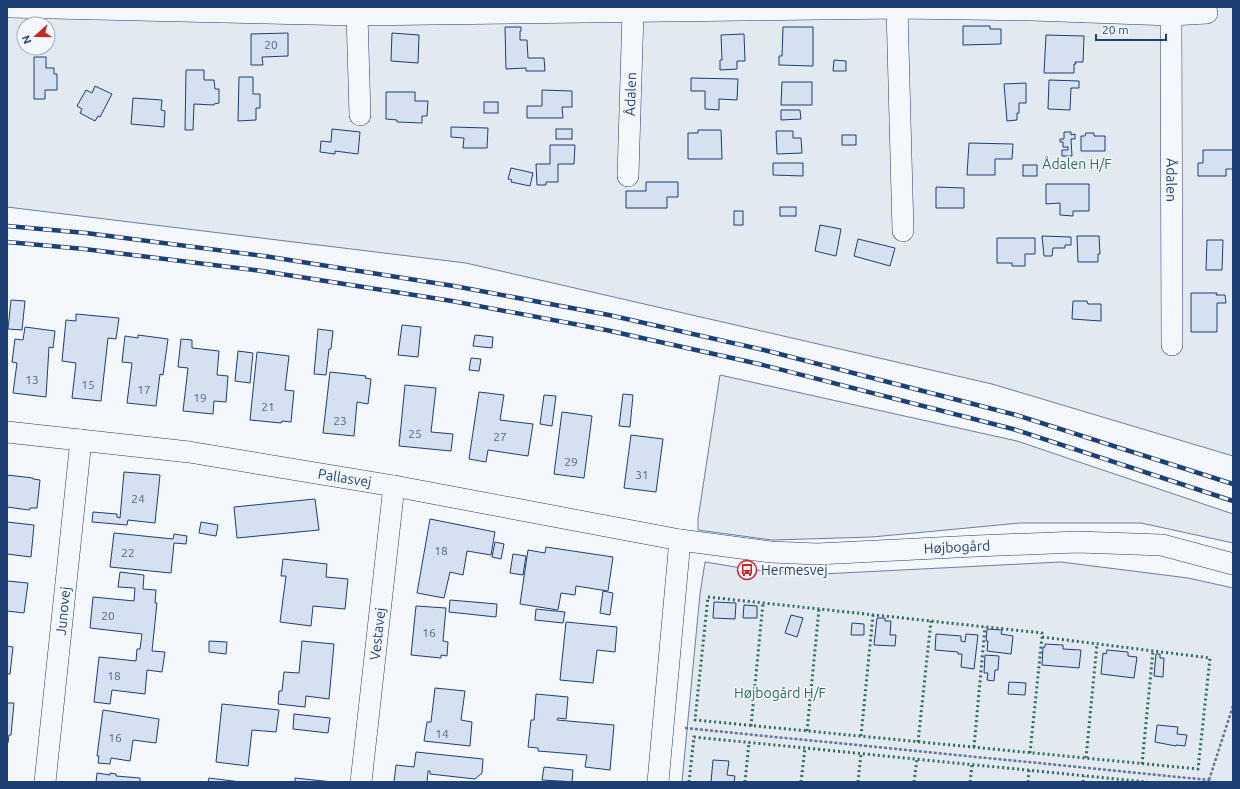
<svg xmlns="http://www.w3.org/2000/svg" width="1240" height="789" font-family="Ubuntu,sans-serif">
  <rect width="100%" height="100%" fill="#f4f7fb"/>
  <g fill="#e3e9f0" stroke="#687fa3" fill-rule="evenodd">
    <path d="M7 7H1233V456L992 384 466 263 7 207ZM24 24H48V48H24Z"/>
    <path d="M720 375 1017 441 1233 514V543L1141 523H1020L872 537 772 540 698 530V519Z"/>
    <path d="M705 562 754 570 822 574 1061 562 1188 578 1233 588V782H682L700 594Z"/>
  </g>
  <g fill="#d5e0f0" stroke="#1d3f73">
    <path d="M963 26H990V29H1001V44L963 45Z"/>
    <path d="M505 27H521V31H520V40H527L528 58H544L545 71H526V68L506 69Z"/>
    <path d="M783 27H813V66L779 65V56H782Z"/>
    <path d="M288 33V56L262 57 263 65H251V34Z"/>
    <path d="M392 33 419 35 418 63 391 61Z"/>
    <path d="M744 34 745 61H737V69L720 70V60H722L721 35Z"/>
    <path d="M1046 35 1084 36 1083 62H1075L1076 64H1074V73H1044Z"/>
    <path d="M34 57H46V68H54V74H57V90H45V99H34Z"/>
    <path d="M834 60 846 61V71H833Z"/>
    <path d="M186 70H204V80H214L215 89H219V103L214 104V105L194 104 193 130H185Z"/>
    <path d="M239 77H253V94H260V108H256V120L238 121Z"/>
    <path d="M691 78 738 79 737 100 719 99V110L705 109V91H691Z"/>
    <path d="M1049 80 1079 81V88H1071L1070 110 1048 109Z"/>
    <path d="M782 82H812V105H781Z"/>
    <path d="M1026 83V103H1019V113H1017V120L1007 121 1004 84Z"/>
    <path d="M95 86 112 94 100 117 98 116 95 121 80 113 82 109 77 106 86 90 92 93Z"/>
    <path d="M542 90 572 91V107H562L563 118H527V106H542Z"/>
    <path d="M386 92H415V101H428L427 116H422V123L397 122V120L386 119Z"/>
    <path d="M133 98 162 100 161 110 165 111 164 127 131 124Z"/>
    <rect x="484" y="102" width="14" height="11"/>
    <path d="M781 110H800L801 119 781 120Z"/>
    <path d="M451 127 488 128 487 148H463L464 138 451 137Z"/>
    <path d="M332 129 360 132 358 154 335 151V154L320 152 321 141 331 142Z"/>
    <rect x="556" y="129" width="16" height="10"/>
    <path d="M698 130H721L722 159H688V133H698Z"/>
    <path d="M776 131H793V138H801L802 153 777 154Z"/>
    <path d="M1064 132H1071V135L1075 134V139H1071L1072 156H1062V150H1068V147H1063V142H1060V139H1064Z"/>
    <path d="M1086 133H1094V136H1105V151H1081V136H1085Z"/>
    <rect x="842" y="135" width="14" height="10"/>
    <path d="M969 143 1013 144 1012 159H995V175H967Z"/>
    <path d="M550 145H575L574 164H558V182H546V185H537L536 164H550Z"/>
    <path d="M1203 150H1233V169H1226V176H1198V163H1203Z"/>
    <path d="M773 163H803V176L773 175Z"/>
    <rect x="1023" y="165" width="14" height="11"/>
    <path d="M511 168 533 173 530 186 511 182 512 180 508 179Z"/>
    <path d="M646 182H678V197H667V208H626V191H646Z"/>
    <path d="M1046 184H1089V211H1073V216L1060 215V203L1046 204Z"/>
    <path d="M936 187 964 188V208H936Z"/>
    <rect x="780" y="207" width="16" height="9"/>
    <rect x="734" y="211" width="9" height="14"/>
    <path d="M820 225 841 229 836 256 815 251Z"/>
    <path d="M1042 236 1071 237V245H1065V248H1053L1052 256H1044Z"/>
    <path d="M1077 236H1099L1100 254H1098V262H1078Z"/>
    <path d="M997 238H1035V254H1025V266H1012V263H997Z"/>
    <path d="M858 239 895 248 890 266 854 256Z"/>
    <path d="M1207 240H1223L1222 270H1206Z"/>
    <path d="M1191 293H1217L1216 295H1225L1226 303H1217V332H1191Z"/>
    <path d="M11 300 25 301 22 330 8 329Z"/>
    <path d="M1073 301H1087L1088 304H1101V321L1072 319Z"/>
    <path d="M76 314 119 318 116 339 108 338 101 401 72 398 76 363 62 361 66 320 76 321Z"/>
    <path d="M402 325 421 327 418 357 398 355Z"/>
    <path d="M25 327 55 331 53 348 49 347 46 397 13 393 17 363 12 362 15 339 23 340Z"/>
    <path d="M318 329 333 331 331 349H329L326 375 314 374Z"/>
    <path d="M138 335 168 339 163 375 160 374 156 406 127 403 132 363 122 362 125 336 138 338Z"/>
    <path d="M475 335 493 337 492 348 473 346Z"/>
    <path d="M181 339 192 340V348L219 351 217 375 228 376 226 402 214 401 213 414 183 411 188 368 178 367Z"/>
    <path d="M238 351 253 353 250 383 235 381Z"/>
    <path d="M257 352 289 356 285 390 294 391 291 422 282 421 281 423 250 420Z"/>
    <path d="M471 358 481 359 479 371 469 370Z"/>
    <path d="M330 372 366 376 365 378 371 379 368 404 357 402 354 436 323 433Z"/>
    <path d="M405 385 436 388 431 432 453 434 451 451 399 446Z"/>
    <path d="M479 392 504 395 500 420 533 424 528 456 488 450 486 462 469 459Z"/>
    <path d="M623 394 633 395 630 427 619 426Z"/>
    <path d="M544 395 556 396 552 426 540 424Z"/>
    <path d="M562 412 592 416 584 478 554 474Z"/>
    <path d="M631 435 663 439 656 492 624 488Z"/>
    <path d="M124 472 160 475 155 523 128 520 127 525 92 522 93 512 117 514V517L120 518Z"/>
    <path d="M7 475 33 478V479L40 480 37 508H30L29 510 7 507Z"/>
    <path d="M315 499 319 530 237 538 234 507Z"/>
    <path d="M430 519 495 532 491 555 467 551 463 575 450 572 444 598 417 593Z"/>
    <path d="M7 522 34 525 31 557 7 554Z"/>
    <path d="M201 522 218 525 216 536 199 533Z"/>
    <path d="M114 533 173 539 174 534 187 536 186 544 174 543 171 573 110 567Z"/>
    <path d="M495 542 504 544 501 559 492 557Z"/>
    <path d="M546 547 613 557 608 591 576 586 575 595 561 593 558 610 520 604 528 550 545 553Z"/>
    <path d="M513 554 526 556 523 575 510 573Z"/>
    <path d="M283 559 327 564 326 577 348 579 345 609 313 606 311 626 280 622 286 576H281Z"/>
    <path d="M120 572 144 575 143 589 156 590 155 603H157L152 651 165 652 162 672 147 670 145 694 112 690 110 704 94 702 99 657 136 661 137 649H140L142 634 90 628 93 597 134 601 135 588 118 587Z"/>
    <path d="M7 581 28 583 24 613 7 611Z"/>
    <path d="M603 591 613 593 610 615 600 613Z"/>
    <path d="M450 600 497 604 496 617 449 612Z"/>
    <path d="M714 602 736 603 735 619 713 618Z"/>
    <path d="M744 605 757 606V618H743Z"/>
    <path d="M416 606 446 608 443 641 448 642 447 656 441 655V658L411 655Z"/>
    <path d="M536 609 565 612 563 623 535 620Z"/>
    <path d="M791 615 803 618 797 637 785 633Z"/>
    <path d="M877 618H885V621H891L890 635H896L895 646 874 645Z"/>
    <path d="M566 622 617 627 615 652 597 650 593 683 560 680Z"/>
    <path d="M852 623 864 624V635H851Z"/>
    <path d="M987 629 1002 630 1001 634 1013 636 1011 654 987 651 988 641H986Z"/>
    <path d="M936 634 961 636V641L965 642 966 634 978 635 974 669 961 667 962 654H958V652L935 650Z"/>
    <path d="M209 641 227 642 226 654 209 652Z"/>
    <path d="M302 641 334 644 329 699 306 696 305 707 278 704 279 691H282L284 672 299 673Z"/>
    <path d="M1045 644 1063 645V649L1081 650 1079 668 1042 665 1043 647H1045Z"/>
    <path d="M7 646 13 647 10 674H7Z"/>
    <path d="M1107 650 1128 652V656L1137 657 1134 678 1101 674 1103 653 1106 654Z"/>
    <path d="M1156 654H1160V658H1164L1163 677 1154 676Z"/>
    <path d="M985 655 999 656 998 670H995L994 681 987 680 988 673H984Z"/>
    <path d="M1009 682 1026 683 1025 695 1008 694Z"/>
    <path d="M435 688 465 691 461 720 472 722 470 746 424 741 427 722H431Z"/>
    <path d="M536 694 568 697 566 719 558 718 557 720 614 725 610 770 585 767 587 755 538 751V748L528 747 531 720H534Z"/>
    <path d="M7 703H14L11 735H9L8 743H7Z"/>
    <path d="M222 704 279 710 276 732 252 730 248 766 216 762Z"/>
    <path d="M103 710 159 719 156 743 133 740 130 761 111 758 110 764 98 763 99 756H97Z"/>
    <path d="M294 714 330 718 328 733 293 729Z"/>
    <path d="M1157 725 1178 727 1177 734 1187 735 1185 746 1176 745V746L1155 742Z"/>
    <path d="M416 752 483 759 482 773 475 779 430 774V771H428L427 782H394L396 765 414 767Z"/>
    <path d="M713 760 729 761 727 775 735 776 734 782H711Z"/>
    <path d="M544 767 573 770 572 782H576L542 780Z"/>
    <path d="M97 773 110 775V773L116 774V776L140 778V782H96Z"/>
    <path d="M209 778 241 782H208Z"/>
    <path d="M295 778 333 782H295Z"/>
  </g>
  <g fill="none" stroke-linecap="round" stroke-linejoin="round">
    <defs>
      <g id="street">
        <path d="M10 7 357 15 897 8 1032 10 1171 15 1207 13"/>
        <path d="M897 8 903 231"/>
        <path d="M357 15 360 115"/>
        <path id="s1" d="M1171 15 1172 345"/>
        <path id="s2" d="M628 176 633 12"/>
        <path id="s3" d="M7 432 189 452 394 486 680 540 771 552 817 554 976 546 1078 542 1162 545 1233 564"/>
        <path id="s4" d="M45 782 81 440"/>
        <path id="s5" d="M361 782 394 486"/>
        <path d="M658 782 680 540"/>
      </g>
    </defs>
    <use href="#street" stroke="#1d3f73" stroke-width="22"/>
    <g stroke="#5e769c" stroke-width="2.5" stroke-dasharray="3 2" stroke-linecap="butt">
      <path d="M685 728 1209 780 1208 782"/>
      <path d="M1209 780 1233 706"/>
    </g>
    <use href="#street" stroke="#f4f7fb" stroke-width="21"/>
    <defs>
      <g id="rail">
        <path d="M7 226 86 233 264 256 454 286 609 315 764 350 1016 415 1233 484"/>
        <path d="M7 242 84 249 262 271 452 301 606 330 759 364 1013 429 1233 501"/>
      </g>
    </defs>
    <use href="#rail" stroke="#1d3f73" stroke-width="4.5"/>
    <use href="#rail" stroke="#f4f7fb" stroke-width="3" stroke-dasharray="9" stroke-linecap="butt"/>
    <g stroke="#2c6c60" stroke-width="3" stroke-dasharray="2 3" stroke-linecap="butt">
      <path d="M708 597 1042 633V637L1210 658 1198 769 695 720Z"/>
      <path d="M751 726 763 603"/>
      <path d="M807 731 819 609"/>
      <path d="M861 736 873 615"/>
      <path d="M918 742 931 621"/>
      <path d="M974 747 985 627"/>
      <path d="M1030 753 1042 637"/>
      <path d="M1086 758 1097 644"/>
      <path d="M1142 764 1153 651"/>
      <path d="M689 782 694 737 1147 782"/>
      <path d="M745 782 749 742"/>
      <path d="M801 782 805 748"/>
      <path d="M858 782 861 754"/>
      <path d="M914 782 917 759"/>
      <path d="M970 782 972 765"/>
      <path d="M1028 782 1029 770"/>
      <path d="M1083 782 1084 776"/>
    </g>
  </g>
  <defs>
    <symbol id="bus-ring" viewBox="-11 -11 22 22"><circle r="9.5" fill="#f4f7fb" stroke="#c62828" stroke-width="1.5"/><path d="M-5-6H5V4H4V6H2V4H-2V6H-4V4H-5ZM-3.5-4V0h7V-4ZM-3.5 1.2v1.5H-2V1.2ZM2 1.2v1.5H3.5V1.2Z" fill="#c62828"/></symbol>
  </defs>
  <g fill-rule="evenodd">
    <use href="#bus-ring" x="736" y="559" width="22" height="22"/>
  </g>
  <g text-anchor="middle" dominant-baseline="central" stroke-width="3" stroke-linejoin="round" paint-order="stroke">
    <g font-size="12" fill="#4b6792">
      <text x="271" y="44">20</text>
      <text x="32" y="379">13</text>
      <text x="88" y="384">15</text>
      <text x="144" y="389">17</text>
      <text x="200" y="397">19</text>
      <text x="268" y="406">21</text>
      <text x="340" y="420">23</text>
      <text x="415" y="433">25</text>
      <text x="500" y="436">27</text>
      <text x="571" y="461">29</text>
      <text x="642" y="474">31</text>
      <text x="138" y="498">24</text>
      <text x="441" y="550">18</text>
      <text x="128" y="552">22</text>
      <text x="108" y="615">20</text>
      <text x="429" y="632">16</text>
      <text x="114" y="675">18</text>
      <text x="442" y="733">14</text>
      <text x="115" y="737">16</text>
    </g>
    <g font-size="14" fill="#1d3f73" stroke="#f4f7fb">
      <text stroke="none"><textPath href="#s2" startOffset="82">Ådalen</textPath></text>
      <text stroke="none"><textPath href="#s1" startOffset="165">Ådalen</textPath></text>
      <text stroke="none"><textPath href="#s3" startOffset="341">Pallasvej</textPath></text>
      <text stroke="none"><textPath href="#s3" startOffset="960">Højbogård</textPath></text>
      <text stroke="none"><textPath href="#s4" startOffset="172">Junovej</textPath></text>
      <text stroke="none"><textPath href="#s5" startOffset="149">Vestavej</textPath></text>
    </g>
    <g font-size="14" fill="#2c6c60" stroke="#f4f7fb">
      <text x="1077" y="164">Ådalen H/F</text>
      <text x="780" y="693">Højbogård H/F</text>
    </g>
    <g font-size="14" fill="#1d3f73" stroke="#f4f7fb" text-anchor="start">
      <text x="761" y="570">Hermesvej</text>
    </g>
  </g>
  <rect width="1240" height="789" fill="none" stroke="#1d3f73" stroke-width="16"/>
  <g transform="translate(36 36) rotate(249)"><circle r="19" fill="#f4f7fb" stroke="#9eadc5"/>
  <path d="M0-3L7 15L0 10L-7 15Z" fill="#c62828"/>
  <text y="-6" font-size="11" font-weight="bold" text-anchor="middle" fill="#1d3f73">N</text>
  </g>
  <path d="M1096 34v6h70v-6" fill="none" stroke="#1d3f73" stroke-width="2"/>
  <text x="1102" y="34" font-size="12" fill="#1d3f73" stroke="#f4f7fb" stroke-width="3" paint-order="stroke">20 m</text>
</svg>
